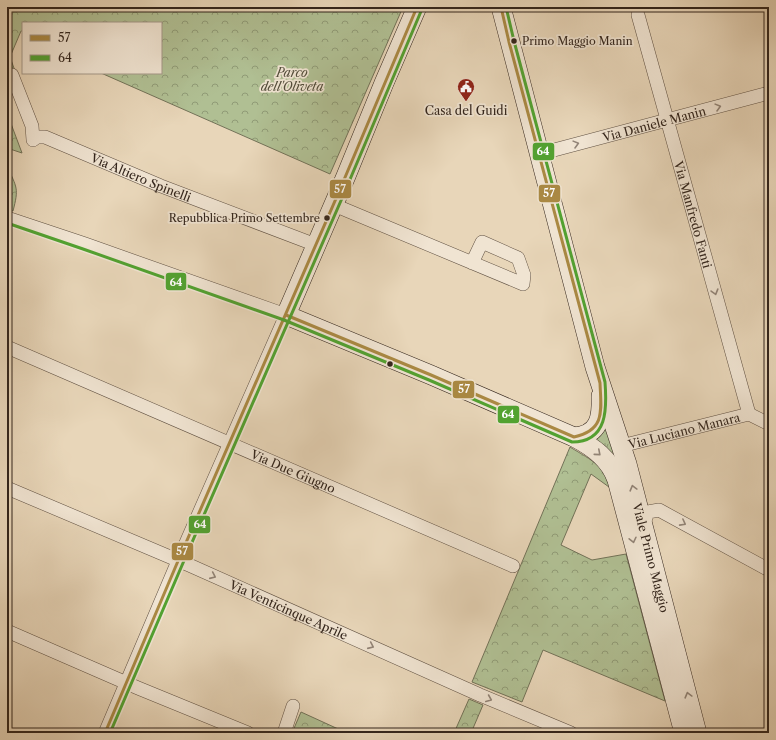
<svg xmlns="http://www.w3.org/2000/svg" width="776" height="740" font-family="'Libre Caslon Text',serif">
  <defs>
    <pattern id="grass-tufts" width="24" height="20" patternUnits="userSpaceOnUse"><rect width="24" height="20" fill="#b0bf93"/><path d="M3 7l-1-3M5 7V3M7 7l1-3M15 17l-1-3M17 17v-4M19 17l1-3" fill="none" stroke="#909b77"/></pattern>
    <pattern id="forest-crowns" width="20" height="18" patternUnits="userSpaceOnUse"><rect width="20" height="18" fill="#b0bf93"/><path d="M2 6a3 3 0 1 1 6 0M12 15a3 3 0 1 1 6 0" fill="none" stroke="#909b77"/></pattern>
  </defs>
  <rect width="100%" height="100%" fill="#e8d6b9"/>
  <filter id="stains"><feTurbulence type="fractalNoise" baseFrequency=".005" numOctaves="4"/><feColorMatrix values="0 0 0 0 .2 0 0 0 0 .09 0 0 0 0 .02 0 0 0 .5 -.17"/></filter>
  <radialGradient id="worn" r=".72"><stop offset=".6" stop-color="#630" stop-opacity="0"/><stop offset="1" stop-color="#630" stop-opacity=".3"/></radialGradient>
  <path fill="url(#grass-tufts)" stroke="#727258" d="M607 421 620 462 592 442Z"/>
  <g fill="url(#forest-crowns)" stroke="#727258">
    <path d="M7 7H403L330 174 101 73H161V23H23V31H21L10 57 15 71 7 73Z"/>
    <path d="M7 113 22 153 7 148Z"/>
    <path d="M7 166C17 188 19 188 13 211L7 209Z"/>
    <path d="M570 447C581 454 603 465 607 477 609 480 609 484 609 487L591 474 561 545 592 560 626 554 665 701 543 650 522 702 472 682Z"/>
    <path d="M469 699 483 705 471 733H454Z"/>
    <path d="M301 712 347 733H292Z"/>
  </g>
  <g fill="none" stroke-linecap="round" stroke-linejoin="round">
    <defs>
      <g id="minor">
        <path id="s1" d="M638 15 749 414"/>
        <path id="s2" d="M12 75 32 126 33 140 37 137H45L161 186 316 245"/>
        <path id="s3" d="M539 154 769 93"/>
        <path d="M334 205 523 284 524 275 518 258 482 242 472 263"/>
        <path d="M7 218 85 244 286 315 178 561 105 733"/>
        <path id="s4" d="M7 347 513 566"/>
        <path id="s5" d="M621 446 749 414 769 424"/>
        <path id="s6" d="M7 488 189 565 480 695 571 733"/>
        <path d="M643 526 648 512 659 510 769 570"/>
        <path d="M7 631 138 688 248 733"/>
        <path d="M284 733 293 706"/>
      </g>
      <g id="secondary">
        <path d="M417 7 384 83 346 176 286 315 431 375 574 437C593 447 610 459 617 480L684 733"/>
        <path id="s7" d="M501 7 595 367 627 464 697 733"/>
        <path d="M574 437C599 435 602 418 601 396"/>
      </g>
    </defs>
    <use href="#minor" stroke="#605143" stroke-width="14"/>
    <use href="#secondary" stroke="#33251c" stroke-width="20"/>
    <use href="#minor" stroke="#f0e4d2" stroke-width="13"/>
    <use href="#secondary" stroke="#f0e4d2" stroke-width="19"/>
    <defs>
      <g id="bus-1">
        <path d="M286 315 431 375 574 437C606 430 601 410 600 383L509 42 501 7"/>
        <path d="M105 733 178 561 338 194 417 7"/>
      </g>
      <g id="bus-2">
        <path d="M7 223 83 249 284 320 429 380 572 442C608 442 607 408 605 382L514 41 506 7"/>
        <path d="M110 733 183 563 343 196 422 9"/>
      </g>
    </defs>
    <use href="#bus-1" stroke="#f0e4d2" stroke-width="6"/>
    <use href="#bus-2" stroke="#f0e4d2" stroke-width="6"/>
    <use href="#bus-1" stroke="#aa8943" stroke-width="3"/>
    <use href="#bus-2" stroke="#52a231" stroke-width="3"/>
  </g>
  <defs><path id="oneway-chevron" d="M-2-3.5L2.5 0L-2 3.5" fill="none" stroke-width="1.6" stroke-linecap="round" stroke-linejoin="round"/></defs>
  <g stroke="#928477">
    <use href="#oneway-chevron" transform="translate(718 107) rotate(-15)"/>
    <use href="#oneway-chevron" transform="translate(576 144) rotate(-15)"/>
    <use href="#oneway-chevron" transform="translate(715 292) rotate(74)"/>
    <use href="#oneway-chevron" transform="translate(598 453) rotate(41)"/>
    <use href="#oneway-chevron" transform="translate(633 488) rotate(-105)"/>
    <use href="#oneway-chevron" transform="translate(683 523) rotate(28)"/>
    <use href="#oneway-chevron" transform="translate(633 540) rotate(77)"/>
    <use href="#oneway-chevron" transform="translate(213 576) rotate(24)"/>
    <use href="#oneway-chevron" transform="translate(371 646) rotate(24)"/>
    <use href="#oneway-chevron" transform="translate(688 695) rotate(-105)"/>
    <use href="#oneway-chevron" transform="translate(489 699) rotate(23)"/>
  </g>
  <defs>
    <symbol id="civic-pin" viewBox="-11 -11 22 30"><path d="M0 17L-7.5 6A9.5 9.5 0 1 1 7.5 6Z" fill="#8f2418" stroke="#f0e4d2"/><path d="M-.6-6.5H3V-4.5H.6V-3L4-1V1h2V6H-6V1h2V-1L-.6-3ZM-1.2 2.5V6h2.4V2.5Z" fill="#fff"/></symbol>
  </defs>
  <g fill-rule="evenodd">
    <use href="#civic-pin" x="456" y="77" width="20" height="27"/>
  </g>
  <g fill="#33251c" stroke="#f0e4d2" stroke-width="1.5">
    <circle cx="514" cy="41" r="3.5"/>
    <circle cx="327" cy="218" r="3.5"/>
    <circle cx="390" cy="364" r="3.5"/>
  </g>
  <g text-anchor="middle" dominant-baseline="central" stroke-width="3.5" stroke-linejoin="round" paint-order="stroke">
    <g font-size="11" fill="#33251c" stroke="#f0e4d2" text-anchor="start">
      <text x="522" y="41">Primo Maggio Manin</text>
      <text x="320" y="218" text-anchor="end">Repubblica Primo Settembre</text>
    </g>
    <g font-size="12" font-style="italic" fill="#524c3a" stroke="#f0e4d2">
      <text x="292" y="72">Parco<tspan x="292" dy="14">dell'Oliveta</tspan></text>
    </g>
    <g font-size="12" fill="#33251c" stroke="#f0e4d2">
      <text x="466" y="110">Casa del Guidi</text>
    </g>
    <g font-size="12" fill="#33251c" stroke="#f0e4d2">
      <text stroke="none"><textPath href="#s3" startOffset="119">Via Daniele Manin</textPath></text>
      <text stroke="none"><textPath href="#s2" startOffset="186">Via Altiero Spinelli</textPath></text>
      <text stroke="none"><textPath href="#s1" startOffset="207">Via Manfredo Fanti</textPath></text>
      <text stroke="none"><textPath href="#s5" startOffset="65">Via Luciano Manara</textPath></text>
      <text stroke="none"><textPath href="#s4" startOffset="312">Via Due Giugno</textPath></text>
      <text stroke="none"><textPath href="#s7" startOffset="571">Viale Primo Maggio</textPath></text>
      <text stroke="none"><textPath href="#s6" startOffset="307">Via Venticinque Aprile</textPath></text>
    </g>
  </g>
  <g stroke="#f0e4d2" stroke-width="1.5">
    <rect x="532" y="142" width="23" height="19" rx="4" fill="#52a231"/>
    <rect x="329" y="179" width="23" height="20" rx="4" fill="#aa8943"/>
    <rect x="538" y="184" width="23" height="19" rx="4" fill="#aa8943"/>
    <rect x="165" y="272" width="22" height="19" rx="4" fill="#52a231"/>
    <rect x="452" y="380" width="23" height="19" rx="4" fill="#aa8943"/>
    <rect x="497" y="405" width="23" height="19" rx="4" fill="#52a231"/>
    <rect x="188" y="515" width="23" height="19" rx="4" fill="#52a231"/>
    <rect x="171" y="542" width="23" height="19" rx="4" fill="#aa8943"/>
  </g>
  <g font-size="11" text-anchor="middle" font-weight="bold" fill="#fff">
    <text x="543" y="155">64</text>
    <text x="340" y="193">57</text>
    <text x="549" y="197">57</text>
    <text x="176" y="286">64</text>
    <text x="464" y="393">57</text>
    <text x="508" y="418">64</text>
    <text x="200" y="528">64</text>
    <text x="182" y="555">57</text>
  </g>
  <rect width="776" height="740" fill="none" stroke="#e8d6b9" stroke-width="24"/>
  <rect x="8" y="8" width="760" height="724" fill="none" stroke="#33251c" stroke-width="2"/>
  <rect x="12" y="12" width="752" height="716" fill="none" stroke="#33251c"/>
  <rect x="22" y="22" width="140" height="52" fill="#f0e4d2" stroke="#a49889"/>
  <rect x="30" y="35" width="20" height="6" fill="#aa8943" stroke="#a49889"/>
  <text x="58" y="42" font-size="12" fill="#33251c">57</text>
  <rect x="30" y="55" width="20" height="6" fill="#52a231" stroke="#a49889"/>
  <text x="58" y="62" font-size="12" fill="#33251c">64</text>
  <rect width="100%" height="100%" filter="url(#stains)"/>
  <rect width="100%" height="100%" fill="url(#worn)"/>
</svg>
